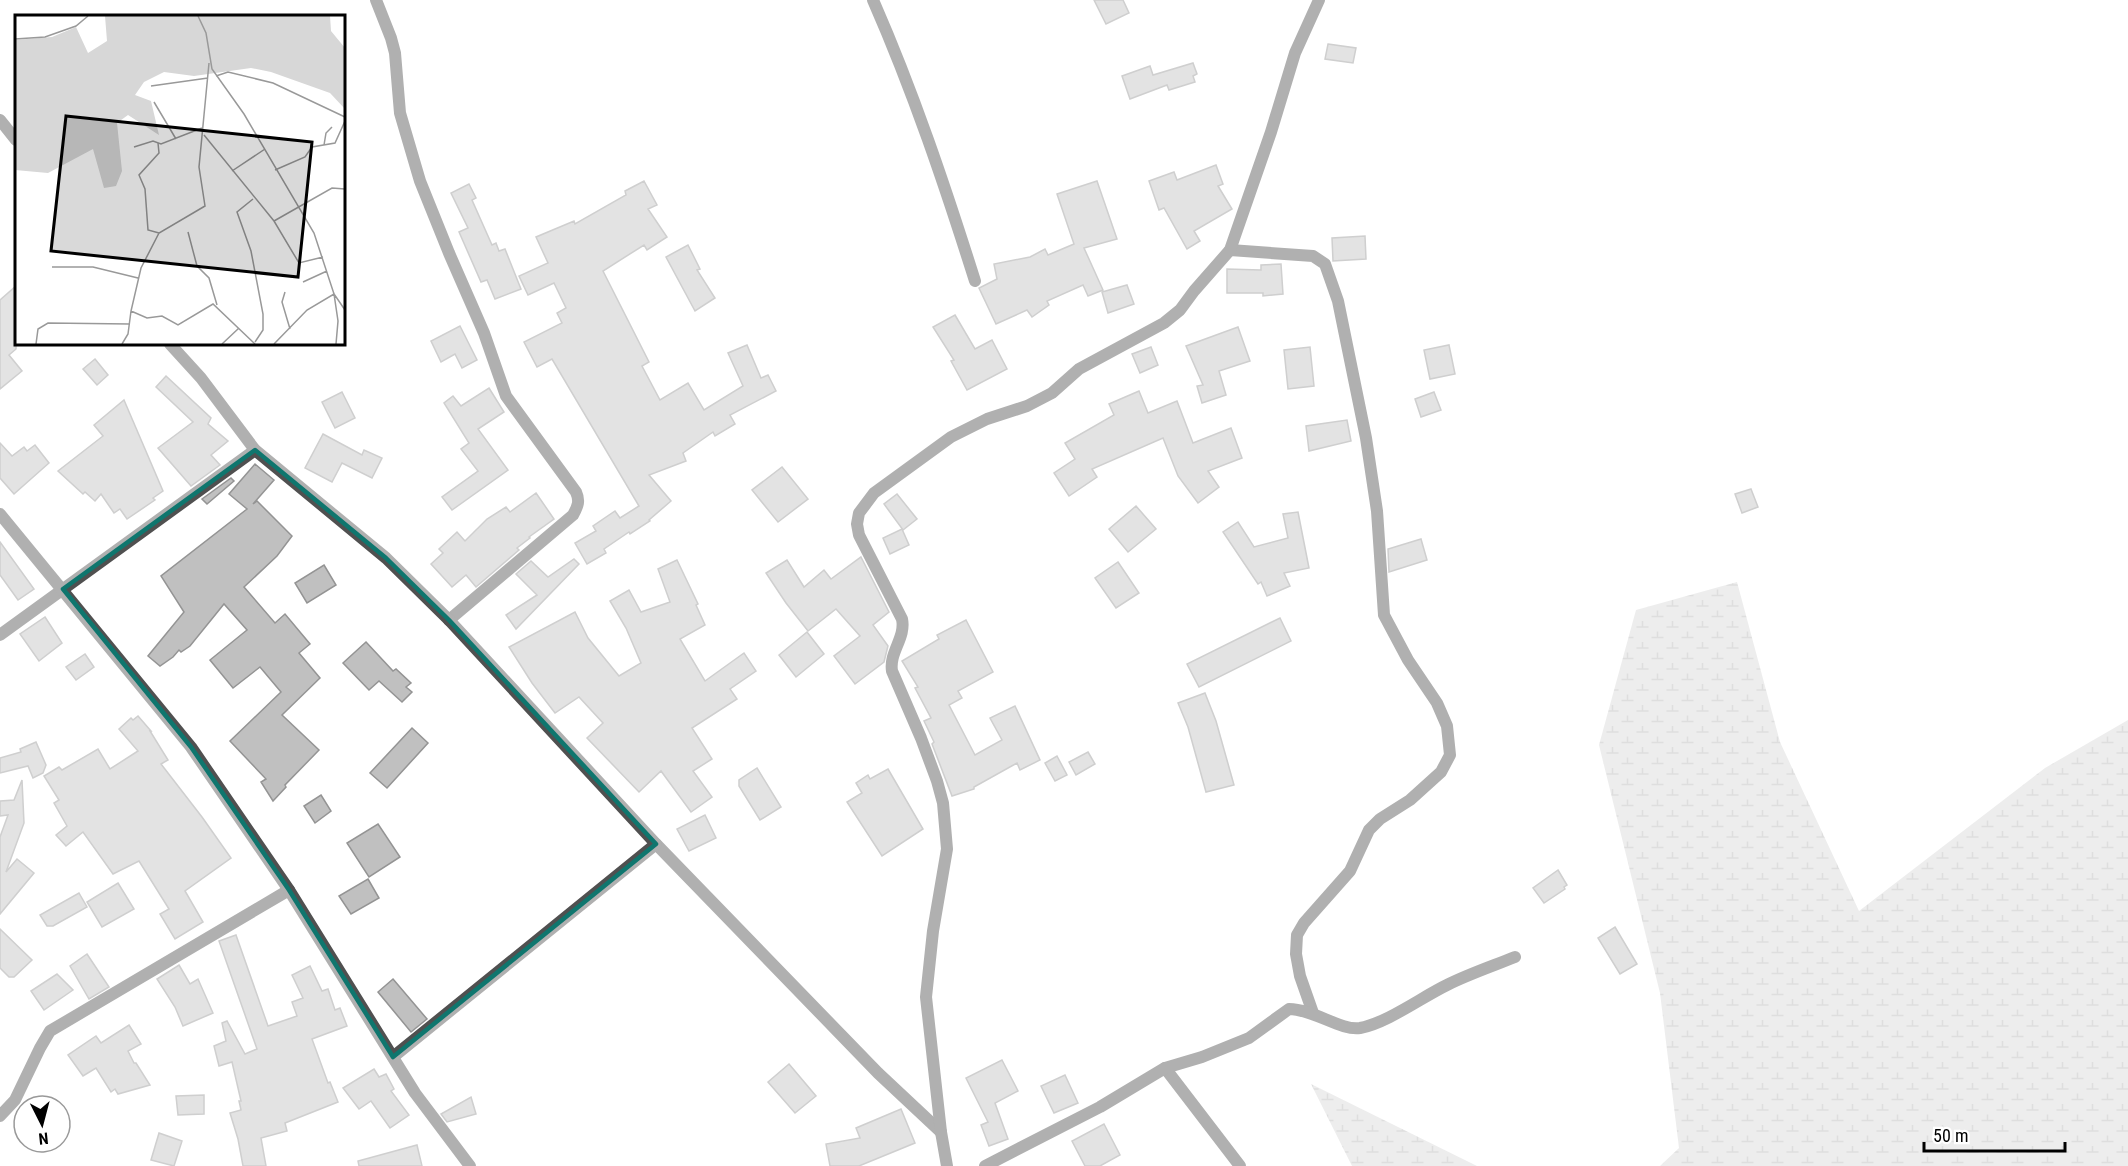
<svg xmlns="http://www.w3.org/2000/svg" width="2128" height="1166" font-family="'Roboto Condensed',sans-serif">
  <defs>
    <pattern id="wetland-marsh" width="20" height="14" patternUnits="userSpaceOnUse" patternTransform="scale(1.5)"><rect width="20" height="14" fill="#d7d7d7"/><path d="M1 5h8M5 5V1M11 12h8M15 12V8" fill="none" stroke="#b7b7b7"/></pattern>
  </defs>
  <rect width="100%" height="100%" fill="#fff"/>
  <g fill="url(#wetland-marsh)">
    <path d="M1737 582 1780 742 1859 911 2045 768 2128 720V1166H1660L1679 1148 1660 993 1599 745 1636 610Z"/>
    <path d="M1311 1084 1477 1166H1352Z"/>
  </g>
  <g fill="#c0c0c0" stroke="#949494" stroke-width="1.5">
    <path d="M1094 0H1123L1129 13 1106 24Z"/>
    <path d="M1328 44 1356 48 1353 63 1325 59Z"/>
    <path d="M1193 63 1197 74 1193 76 1195 82 1169 90 1167 85 1130 99 1122 76 1150 66 1153 75Z"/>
    <path d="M1216 165 1223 184 1218 186 1232 209 1194 231 1200 241 1187 249 1164 208 1159 210 1149 181 1174 172 1177 180Z"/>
    <path d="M644 181 657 205 648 209 667 237 647 250 644 245 603 271 649 362 642 366 660 400 688 383 704 410 743 386 728 353 747 345 761 378 768 375 776 391 730 415 735 424 715 436 713 432 683 453 686 461 649 475 671 501 649 520 650 521 630 534 629 532 604 549 606 553 587 564 575 543 596 531 593 526 615 511 620 518 639 506 552 359 537 367 524 342 562 323 557 313 566 308 554 283 528 295 519 276 548 263 536 237 574 221 575 224 626 195 625 191Z"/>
    <path d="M1097 181 1117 239 1084 248 1103 290 1088 296 1083 285 1047 301 1049 305 1032 317 1027 310 996 324 979 288 997 279 994 264 1030 257 1045 249 1048 255 1074 244 1057 194Z"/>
    <path d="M469 184 476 198 472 200 492 245 496 243 499 251 505 249 521 289 495 299 487 280 481 282 459 232 468 228 451 193Z"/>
    <path d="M1365 236 1366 259 1333 261 1332 238Z"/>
    <path d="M688 245 700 269 697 270 715 298 695 311 666 257Z"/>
    <path d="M1281 264 1283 294 1263 296V293H1227V269L1261 270V265Z"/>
    <path d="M1127 285 1134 304 1108 313 1102 292Z"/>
    <path d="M16 286V349L9 355 22 371 0 389V300Z"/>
    <path d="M955 315 975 349 992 340 1007 369 967 390 951 361 954 360 933 327Z"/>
    <path d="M460 326 477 360 462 368 455 354 441 362 431 341Z"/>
    <path d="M1238 327 1250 361 1219 371 1226 395 1202 403 1197 386 1203 385 1186 346Z"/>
    <path d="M1449 345 1455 374 1430 379 1424 350Z"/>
    <path d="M1151 347 1158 365 1140 373 1132 354Z"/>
    <path d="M1310 347 1314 386 1288 389 1284 350Z"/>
    <path d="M95 359 108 375 97 385 83 369Z"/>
    <path d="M166 376 211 418 208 424 228 441 211 455 220 465 191 486 158 448 193 422 156 387Z"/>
    <path d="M489 388 504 412 478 429 508 470 452 510 442 497 478 471 461 449 469 443 444 403 453 396 461 406Z"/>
    <path d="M1139 391 1148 413 1177 401 1193 443 1231 428 1242 458 1208 471 1219 487 1198 503 1178 476 1163 438 1092 469 1097 477 1069 496 1054 473 1075 459 1065 443 1114 415 1109 404Z"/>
    <path d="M342 392 355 418 335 428 322 402Z"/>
    <path d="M1434 392 1441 410 1421 417 1415 399Z"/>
    <path d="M124 400 163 491 153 498 155 500 127 519 120 509 114 513 101 494 95 501 85 492 83 494 58 471 103 436 94 425Z"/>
    <path d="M1347 420 1351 441 1309 451 1306 426Z"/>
    <path d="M323 434 362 455 364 450 382 458 372 478 342 463 332 482 305 468Z"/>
    <path d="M0 443 12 456 24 447 27 451 35 445 49 463 14 494 0 478Z"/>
    <path d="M255 464 274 480 253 504 257 501 292 536 277 556 244 587 275 623 285 614 310 644 299 653 320 678 282 715 319 750 285 785 286 787 273 801 261 782 266 779 230 741 281 692 260 667 233 688 210 660 247 630 224 604 190 646 181 652 179 650 173 657 160 666 148 656 184 612 161 576 247 509 229 494Z"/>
    <path d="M782 467 808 499 778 522 752 490Z"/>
    <path d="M231 478 234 481 207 504 202 499Z"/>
    <path d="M1751 489 1758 507 1742 513 1735 494Z"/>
    <path d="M536 493 554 519 529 537 530 538 517 548 519 550 476 587 466 575 452 587 431 564 443 553 439 549 457 532 465 541 487 519 506 507 510 512Z"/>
    <path d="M897 494 917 519 903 530 884 504Z"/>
    <path d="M1136 506 1156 529 1128 552 1109 529Z"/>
    <path d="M1298 512 1309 568 1284 573 1290 586 1267 596 1261 582 1258 584 1223 532 1238 522 1254 547 1288 538 1283 514Z"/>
    <path d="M902 529 909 545 890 554 883 538Z"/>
    <path d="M1421 539 1427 560 1389 572 1388 549Z"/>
    <path d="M0 542 34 589 18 600 0 575Z"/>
    <path d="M861 557 889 612 873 625 888 646 884 662 855 684 834 656 860 636 836 609 808 631 786 603 766 573 787 560 804 587 824 570 831 579Z"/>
    <path d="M574 559 579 564 516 629 506 615 537 595 516 574 531 561 548 577Z"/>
    <path d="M677 560 698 604 696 605 705 625 680 639 705 681 744 653 756 671 730 689 737 699 692 728 712 759 693 771 712 797 691 812 661 771 639 792 587 738 603 723 579 697 555 713 532 683 509 647 575 612 588 638 619 676 641 663 626 628 610 601 629 590 641 612 670 602 658 569Z"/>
    <path d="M1118 562 1139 593 1116 608 1095 578Z"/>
    <path d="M324 565 336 585 307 603 295 583Z"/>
    <path d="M45 617 62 643 39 661 20 634Z"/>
    <path d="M1280 618 1291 641 1199 687 1187 664Z"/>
    <path d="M966 620 993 672 958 691 962 698 949 705 975 755 1002 740 990 718 1015 706 1040 760 1020 770 1017 763 974 787V789L952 796 932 744 934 742 924 721 931 718 915 688 918 687 902 661 939 639 937 635Z"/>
    <path d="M807 632 824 654 796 677 779 655Z"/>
    <path d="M366 642 393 671 396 669 411 683 406 687 412 692 402 702 379 681 369 690 343 663Z"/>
    <path d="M85 654 94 667 76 680 66 667Z"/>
    <path d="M1205 693 1216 721 1234 785 1206 792 1188 727 1178 703Z"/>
    <path d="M138 716 151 731H150L168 760 161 764 202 817 231 858 185 891 203 922 175 939 160 914 169 909 139 861 113 874 83 832 66 846 56 835 67 826 54 803 59 800 44 776 59 767 62 770 98 749 110 769 138 751 119 729 131 718 133 720Z"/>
    <path d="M412 728 428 743 387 788 370 773Z"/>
    <path d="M36 742 46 765 43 773 33 778 28 766 0 773V758L21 752 20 749Z"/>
    <path d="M1088 752 1095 764 1076 775 1069 762Z"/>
    <path d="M1057 756 1067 775 1055 781 1045 763Z"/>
    <path d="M757 768 781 807 760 820 739 786V780Z"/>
    <path d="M888 769 923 829 882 856 847 802 862 793 856 783 868 775 870 779Z"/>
    <path d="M22 780 24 823 6 872 17 859 34 873 0 914V837L8 815 0 816V801L14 800Z"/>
    <path d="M321 795 331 811 315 823 304 806Z"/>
    <path d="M705 815 716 838 689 851 677 829Z"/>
    <path d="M378 824 400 857 369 877 347 843Z"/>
    <path d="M1558 870 1567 885 1564 887 1565 889 1544 903 1533 888Z"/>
    <path d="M368 879 379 898 351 914 339 896Z"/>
    <path d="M118 883 134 909 102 927 87 902Z"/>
    <path d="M79 893 87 907 53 926H47L40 915Z"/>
    <path d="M1615 927 1637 964 1620 974 1598 938Z"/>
    <path d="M0 929 32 960 14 977H9L0 968Z"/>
    <path d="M236 935 268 1026 297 1016 292 1002 303 998 292 975 310 966 322 991 328 989 335 1010 340 1008 347 1026 312 1039 328 1083 330 1082 338 1102 285 1123 287 1131 261 1138 266 1166H243L238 1139 230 1113 241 1110 239 1101H241L232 1062 219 1066 214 1046 226 1041 222 1023 227 1021 245 1054 257 1049 219 941Z"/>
    <path d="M87 954 109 987 89 999 70 966Z"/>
    <path d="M179 965 190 984 198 979 213 1013 183 1026 175 1007 157 979Z"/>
    <path d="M57 974 73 990 44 1010 31 991Z"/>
    <path d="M393 979 427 1019 411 1032 378 992Z"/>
    <path d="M129 1025 141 1044 128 1051 134 1063H136L150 1085 118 1094 115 1089 111 1092 96 1068 83 1076 68 1055 96 1036 101 1043Z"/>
    <path d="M1002 1060 1018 1091 995 1103 1008 1139 989 1146 981 1125 988 1122 966 1078Z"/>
    <path d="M789 1064 816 1096 795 1113 768 1082Z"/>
    <path d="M374 1069 379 1077 386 1074 394 1089 391 1091 409 1115 390 1128 371 1101 359 1109 343 1088Z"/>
    <path d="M1065 1075 1078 1103 1054 1113 1041 1086Z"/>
    <path d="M204 1095V1114L178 1115 176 1096Z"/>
    <path d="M471 1097 476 1114 447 1122 441 1114Z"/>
    <path d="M901 1109 915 1143 859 1166H830L826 1144 860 1138 856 1128Z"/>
    <path d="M1104 1124 1120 1155 1100 1166H1085L1072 1141Z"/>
    <path d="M159 1133 182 1141 174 1166 151 1160Z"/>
    <path d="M417 1145 422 1166H359L358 1161Z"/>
  </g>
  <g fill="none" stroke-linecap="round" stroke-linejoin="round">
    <g stroke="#505050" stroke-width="12">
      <path d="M376 0 391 38 395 53 400 113 420 181 449 253 484 333 506 396 576 492C580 501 578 506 573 515L449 620"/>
      <path d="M873 0C913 91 945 186 975 281"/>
      <path d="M0 120 16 140"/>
      <path d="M1230 250 1313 256 1325 264 1338 301 1366 438 1377 511 1384 615 1408 660 1437 703 1447 726 1450 755 1441 772 1410 800 1380 819 1369 830 1350 871 1304 923 1297 935 1296 954 1300 976 1313 1013"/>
      <path d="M170 344 201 378 255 450 386 558 449 620 656 844 878 1073 941 1132"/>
      <path d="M0 635 255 450"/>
      <path d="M393 1057 656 844"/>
      <path d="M1165 1068 1240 1166"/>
      <path d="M0 1116 15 1100 40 1048 50 1031 289 890"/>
      <path d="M947 1166 941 1132 926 997 933 931 947 849 943 803 937 781 921 738 892 671C889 652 906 638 902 619L859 535 857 524 859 513 874 493 951 437 987 419 1027 406 1052 393 1079 369 1164 323 1180 310 1194 291 1230 250 1271 132 1295 53 1319 0"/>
      <path d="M985 1166 1100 1107 1165 1068 1202 1057 1249 1038 1289 1009C1313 1009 1341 1031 1360 1028 1387 1023 1422 997 1447 985 1469 974 1493 966 1515 957"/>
    </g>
    <path stroke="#505050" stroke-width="12" d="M0 514 191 747 289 890 415 1093 470 1166"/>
  </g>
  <path d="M0 0H2128V1166H0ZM255 450 386 558 449 620 656 844 393 1057 289 890 191 747 63 589Z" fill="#fff" fill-opacity=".55" fill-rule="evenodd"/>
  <path fill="none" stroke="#0f766e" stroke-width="4.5" stroke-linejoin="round" d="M255 450 386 558 449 620 656 844 393 1057 289 890 191 747 63 589Z"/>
  <g transform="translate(15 15)">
    <rect width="330" height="330" fill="#fff"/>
    <path d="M90 1H315L316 16 330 33V94L315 78 256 57 236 53 179 61 149 57 129 67 120 80 136 86 144 120 113 100 102 108 107 156 101 171 89 173 78 134 33 158 0 155V25L37 22 61 12 73 38 92 26Z" fill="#d7d7d7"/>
    <path fill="none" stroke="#999" stroke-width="1.5" d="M183 1 191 18 197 54 229 99 299 218 319 279 330 295M0 24 30 22 61 11 73 1M194 48 184 152 190 191 144 218 126 253 116 296 132 303 147 301 163 310 198 289 240 329M201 61 213 57 258 68 330 102M136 71 193 63M139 87 161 124M189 120 259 206 284 248 308 242M143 128 144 138 124 160 130 174 133 215 144 218M309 130 311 118 317 112M119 132 138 126 146 129 187 113M260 155 290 142 297 132 320 128 330 106M217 156 250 134M238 184 222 197 236 236 248 299V315L240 327M259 206 317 173 330 174M173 217 182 251 194 263 202 290M37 252H78L123 263M288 267 312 256M270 277 267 287 275 314M21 329 23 314 33 308 115 309M107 329 113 319 116 296M207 329 224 313M259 329 292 295 319 279 323 306 321 329"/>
    <path fill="#000" fill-opacity="0.15" stroke="#000" stroke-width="3" d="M51 101 297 127 283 262 36 236Z"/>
    <rect width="330" height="330" fill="none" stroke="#000" stroke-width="3"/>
  </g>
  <g transform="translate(42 1124) rotate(174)"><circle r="28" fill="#ffffff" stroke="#999999" stroke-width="1.5"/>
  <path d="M0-4.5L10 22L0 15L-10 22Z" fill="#000000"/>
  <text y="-9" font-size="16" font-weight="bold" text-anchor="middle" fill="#000000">N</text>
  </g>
  <path d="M1924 1142v9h141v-9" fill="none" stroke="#000000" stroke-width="3"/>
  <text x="1933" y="1142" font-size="18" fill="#000000" stroke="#ffffff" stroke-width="4.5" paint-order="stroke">50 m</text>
</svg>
